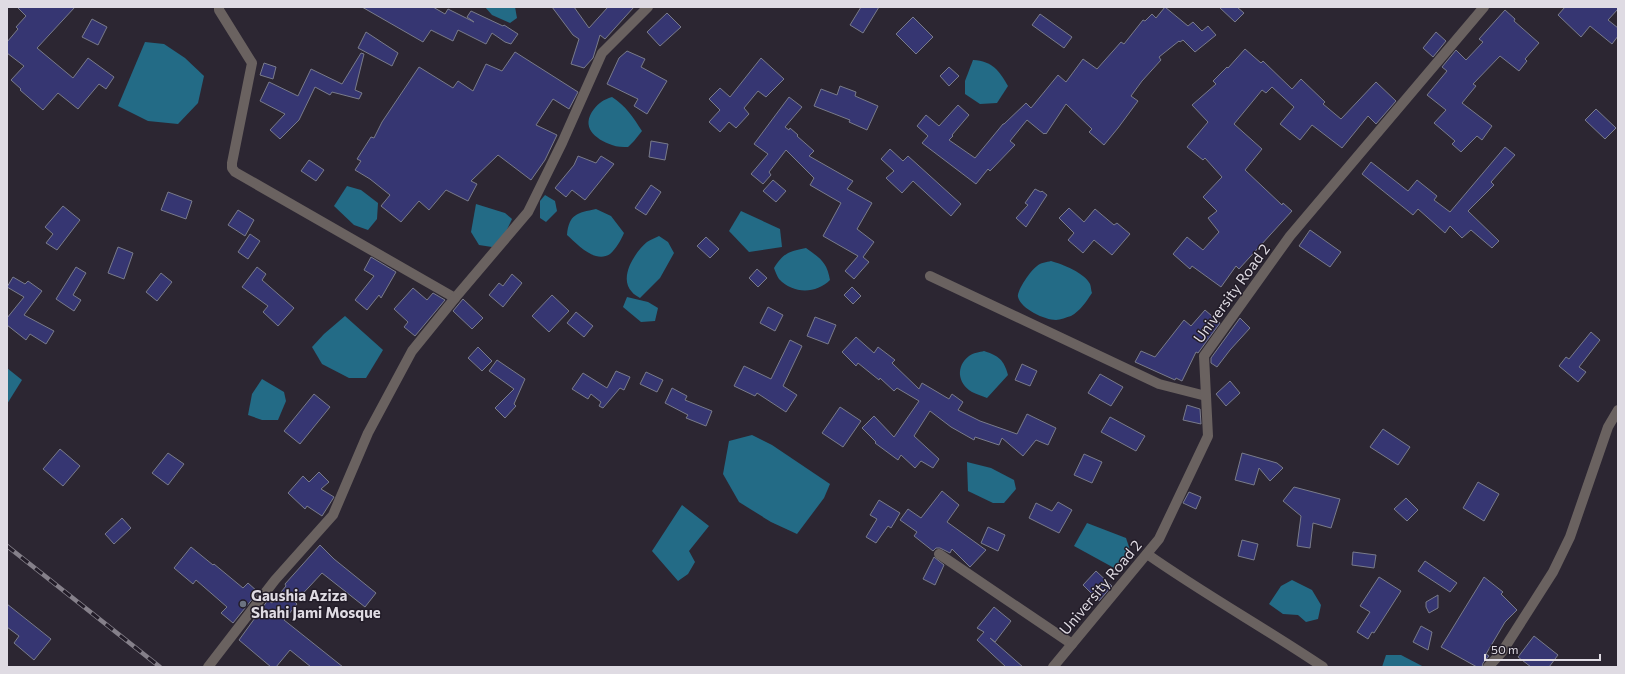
<svg xmlns="http://www.w3.org/2000/svg" width="1625" height="674" font-family="Commissioner,sans-serif">
  <rect width="100%" height="100%" fill="#2c2632"/>
  <g fill="#236b86">
    <path d="M485 7H515L517 18 510 23 492 15Z"/>
    <path d="M145 42 164 44 185 58 204 76 198 103 178 124 148 121 118 106Z"/>
    <path d="M973 60C993 61 999 71 1008 86L997 103 980 104 965 94V81Z"/>
    <path d="M612 97C626 106 633 117 642 131L634 141 628 147C623 147 617 147 612 145 595 139 580 127 594 109 600 102 603 100 612 97Z"/>
    <path d="M347 186 361 190 378 203 377 219 368 230 354 225 334 206Z"/>
    <path d="M545 195 555 201 557 211 546 222 540 218V201Z"/>
    <path d="M476 204 505 213 512 219 504 236 492 247 479 245 471 232Z"/>
    <path d="M596 209 611 216 624 233C621 240 616 249 610 254 595 264 577 244 567 235 569 214 577 213 596 209Z"/>
    <path d="M741 211 780 229 782 247 749 252 729 231Z"/>
    <path d="M659 236 668 242 674 253 660 278 640 298C637 296 633 294 632 292 618 278 635 252 647 242 650 240 655 238 659 236Z"/>
    <path d="M806 248C820 258 827 262 830 280 816 294 793 294 779 279 777 276 775 271 774 268 783 253 790 251 806 248Z"/>
    <path d="M1051 261C1062 264 1085 273 1090 284 1091 286 1091 291 1092 293 1086 302 1080 311 1071 316 1067 317 1060 320 1056 320 1045 320 1021 309 1018 297 1017 290 1031 270 1037 266 1040 263 1047 262 1051 261Z"/>
    <path d="M627 297 648 302 658 308 655 321 641 322 623 307Z"/>
    <path d="M345 316 383 350 366 378H349L322 364 312 347 324 334Z"/>
    <path d="M984 351C999 356 1004 360 1008 375L987 398C982 396 976 394 972 392 957 383 956 366 969 356 973 353 980 352 984 351Z"/>
    <path d="M7 368 22 380 7 404Z"/>
    <path d="M262 379 284 392 286 401 278 420H262L248 415 252 394Z"/>
    <path d="M752 435 772 445 830 484 824 498 797 534 771 522 739 502 723 474 729 441Z"/>
    <path d="M967 462 991 468 1014 480 1016 489 1004 503H993L968 491Z"/>
    <path d="M682 505 709 526 689 551 695 562 688 574 678 581 652 551Z"/>
    <path d="M1087 523 1126 538 1130 550 1116 569 1074 546Z"/>
    <path d="M1292 580 1312 590 1321 605 1318 619 1306 622 1298 615 1283 614 1269 604 1281 586Z"/>
    <path d="M1386 655H1401L1424 667H1382Z"/>
  </g>
  <g fill="#363672" stroke="#797b8a">
    <path d="M17 7H75L37 48 73 78 88 58 114 77 106 89 99 84 78 109 58 93 43 110 20 90 21 89 11 80 24 66 7 53V42L18 29 16 27 26 16Z"/>
    <path d="M362 7H433L445 14 448 9 474 22 467 17 471 11 503 26 504 25 518 34 511 44 505 42 492 33 486 44 458 30 453 41 431 30 423 42Z"/>
    <path d="M552 7H574L589 28 608 7H634L605 39 600 35 593 58 584 68 571 64 579 39 573 35Z"/>
    <path d="M861 7H879L863 33 850 25Z"/>
    <path d="M1165 7 1188 26 1193 22 1202 31 1208 26 1216 35 1195 52 1183 40 1180 42 1179 41 1159 57 1161 60 1142 81 1131 96 1138 101 1118 128 1104 145 1089 132 1092 129 1066 104 1046 134 1045 133 1044 134 1027 120 1010 141 1015 145 990 171 988 169 976 184 922 143 928 136 917 126 926 115 939 126 958 105 969 115 952 135 953 136 949 140 975 158 1003 124H1004L1026 103 1031 108 1058 75 1066 82 1083 59 1097 69 1121 42 1124 44 1143 20 1145 21 1152 14 1156 18Z"/>
    <path d="M1219 7H1237L1244 13 1235 22Z"/>
    <path d="M1565 7H1618V9L1608 20 1618 28V36L1612 44 1590 26 1581 37 1558 15Z"/>
    <path d="M1505 10 1515 19 1514 21 1539 43 1525 59 1527 61 1519 71 1500 56 1473 84 1476 86 1462 103 1492 126 1482 140 1477 136 1461 152 1452 144 1455 141 1434 123 1446 110 1427 95 1447 71 1442 67 1456 50 1466 60 1483 42 1479 39Z"/>
    <path d="M667 13 681 27 660 46 647 32Z"/>
    <path d="M1040 14 1072 37 1064 48 1032 25Z"/>
    <path d="M913 17 933 37 916 54 896 34Z"/>
    <path d="M92 19 107 27 98 45 82 37Z"/>
    <path d="M366 32 398 53 392 66 358 48Z"/>
    <path d="M1436 32 1446 41 1433 57 1423 48Z"/>
    <path d="M1245 49 1261 63 1263 61 1292 89 1301 79 1325 102 1323 104 1341 119 1376 82 1396 101 1376 124 1368 116 1342 148 1312 125 1300 140 1280 124 1294 107 1272 87 1266 93 1262 90 1234 124 1262 149 1245 170 1282 205 1283 203 1292 211 1239 269 1236 266 1221 287 1192 266 1190 269 1173 254 1187 237 1203 250 1219 232 1208 218 1217 211 1203 197 1222 177 1205 158 1203 160 1187 147 1208 122 1192 105 1216 84 1213 81 1227 67 1228 68Z"/>
    <path d="M627 51 645 59 641 67 667 81 647 114 634 106 638 99 607 84 619 58Z"/>
    <path d="M515 52 578 92 569 109 553 99 536 125 557 135 545 160 531 180 498 155 471 181 477 184 468 201 446 190 429 210 419 201 401 222 381 206 390 195 370 179 355 170 361 161 357 159 371 137 374 138 382 122 419 67 453 88 458 81 473 91 486 64 502 71Z"/>
    <path d="M361 53 364 54 355 90 362 93 359 99 332 92 330 95 315 87 299 120 280 139 270 130 285 114 260 101 269 82 298 96 311 69 342 84Z"/>
    <path d="M761 58 784 79 766 97 758 91 744 108 749 114 736 128 729 122 720 132 709 122 720 110 709 99 720 88 730 97Z"/>
    <path d="M264 63 276 67 273 79 260 75Z"/>
    <path d="M949 67 959 76 949 86 940 76Z"/>
    <path d="M840 86 856 92 855 96 878 106 867 130 849 122 850 120 814 106 821 89 837 95Z"/>
    <path d="M789 97 802 107 785 127 789 130 790 128 798 135 797 136 814 151 809 156 853 181 847 189 872 203 857 229 874 242 863 257 869 262 854 279 845 271 858 256 823 236 841 203 810 185 814 178 786 150 769 172 771 175 763 184 751 174 768 154 754 144Z"/>
    <path d="M1596 109 1616 128 1605 139 1585 120Z"/>
    <path d="M651 141 668 144 665 160 649 157Z"/>
    <path d="M1505 147 1515 155 1491 182 1494 185 1468 211 1499 241 1492 248 1471 230 1462 238 1450 226 1445 233 1418 209 1413 215 1362 174 1371 162 1408 191 1417 180 1437 196 1434 200 1450 212Z"/>
    <path d="M890 149 903 161 908 156 961 204 951 216 913 181 902 193 886 178 894 171 881 159Z"/>
    <path d="M578 156 596 163 601 156 614 164 585 200 572 190 566 197 555 188 574 165Z"/>
    <path d="M309 160 324 170 316 181 301 171Z"/>
    <path d="M773 180 786 191 776 202 763 191Z"/>
    <path d="M651 185 661 192 646 215 635 208Z"/>
    <path d="M1035 189 1041 192 1042 191 1047 195 1026 227 1016 218 1028 205 1025 203Z"/>
    <path d="M168 192 192 201 186 219 161 210Z"/>
    <path d="M63 206 80 220 57 250 46 243 53 234 45 227Z"/>
    <path d="M1069 208 1084 222 1095 209 1114 225 1117 223 1130 234 1112 255 1094 240 1083 253 1068 240 1074 233 1059 218Z"/>
    <path d="M238 210 254 220 245 236 228 225Z"/>
    <path d="M1310 230 1341 252 1330 267 1299 246Z"/>
    <path d="M250 234 260 241 248 259 238 252Z"/>
    <path d="M706 237 719 249 710 258 697 246Z"/>
    <path d="M118 247 133 253 124 279 108 273Z"/>
    <path d="M371 257 396 272 381 298 379 295 367 310 355 300 374 276 364 270Z"/>
    <path d="M76 267 86 273 73 295 81 300 74 311 56 299Z"/>
    <path d="M257 267 266 274 262 280 294 308 278 326 263 312 268 306 242 287Z"/>
    <path d="M757 269 767 278 758 287 749 278Z"/>
    <path d="M161 273 172 282 157 301 146 292Z"/>
    <path d="M512 274 522 283 503 307 489 295 499 283 503 286Z"/>
    <path d="M13 277 25 284 28 281 42 291 24 315 54 331 46 344 30 334 26 340 7 325V318L24 297 7 287Z"/>
    <path d="M852 287 861 296 853 304 844 295Z"/>
    <path d="M413 288 427 300 433 293 445 300 415 336 404 327 408 322 394 309Z"/>
    <path d="M552 295 569 311 549 332 532 316Z"/>
    <path d="M463 299 483 318 472 329 453 311Z"/>
    <path d="M768 307 783 315 775 331 760 323Z"/>
    <path d="M1205 310 1220 323 1198 353 1196 352 1182 381 1176 378 1175 380 1135 362 1141 351 1155 357 1184 320 1191 326Z"/>
    <path d="M576 312 593 326 584 337 567 323Z"/>
    <path d="M815 317 836 325 828 344 807 336Z"/>
    <path d="M1240 318 1250 328 1230 350 1217 367 1211 363V358Z"/>
    <path d="M1591 332 1600 340 1579 367 1586 372 1578 382 1559 366 1566 357 1569 359Z"/>
    <path d="M856 337 874 353 878 347 895 360 892 363 919 389 922 383 949 399 952 394 963 402 958 410 980 421 1017 434 1027 414 1056 428 1048 445 1036 440 1023 456 1002 438 999 445 975 437 974 440 951 427 930 411 914 436 939 459 933 468 921 461 915 468 901 455 898 460 875 443 876 442 862 428 874 416 894 437 919 401 897 388 894 391 880 378 879 380 858 363 856 366 842 352Z"/>
    <path d="M790 340 802 346 783 386 797 395 786 412 757 393 755 396 734 386 744 366 771 379Z"/>
    <path d="M478 347 492 361 482 371 468 358Z"/>
    <path d="M497 360 525 379 514 404 516 406 505 418 495 408 514 389 489 371Z"/>
    <path d="M1022 364 1037 371 1030 386 1015 380Z"/>
    <path d="M616 371 630 377 624 390 620 388 603 408 599 406 601 402 591 394 588 399 572 389 583 373 607 388Z"/>
    <path d="M646 372 663 380 657 392 640 384Z"/>
    <path d="M1100 374 1123 387 1111 406 1088 393Z"/>
    <path d="M1230 381 1240 393 1226 406 1216 394Z"/>
    <path d="M672 388 687 396 685 400 712 411 706 426 686 418 688 415 665 403Z"/>
    <path d="M314 394 330 407 300 444 284 431Z"/>
    <path d="M1187 405 1200 409 1201 424 1183 420Z"/>
    <path d="M840 407 861 421 843 447 822 433Z"/>
    <path d="M1110 417 1145 436 1136 451 1101 432Z"/>
    <path d="M1383 429 1410 447 1398 465 1370 447Z"/>
    <path d="M60 449 80 466 63 486 43 469Z"/>
    <path d="M168 453 184 464 168 485 152 473Z"/>
    <path d="M1242 453 1277 463 1283 468 1270 481 1259 468 1254 485 1235 480Z"/>
    <path d="M1084 454 1102 462 1092 483 1074 475Z"/>
    <path d="M319 472 329 482 321 489 334 497 322 516 307 506 305 509 288 493 303 476 309 482Z"/>
    <path d="M1478 482 1499 494 1484 521 1463 508Z"/>
    <path d="M1294 487 1340 499 1331 528 1313 523 1310 548 1297 546 1301 516 1283 501Z"/>
    <path d="M942 491 959 505 947 522 986 550 970 567 952 549 950 553 940 548H936L933 551 914 536 917 532 900 520 908 509 921 518Z"/>
    <path d="M1189 492 1201 497 1196 509 1183 503Z"/>
    <path d="M1406 498 1418 510 1407 521 1394 509Z"/>
    <path d="M879 500 900 513 891 528 888 526 876 543 866 537 877 519 870 515Z"/>
    <path d="M1058 502 1072 510 1059 533 1029 518 1036 503 1052 511Z"/>
    <path d="M122 518 131 528 114 544 105 534Z"/>
    <path d="M988 527 1005 535 998 551 981 543Z"/>
    <path d="M1242 540 1258 544 1254 560 1238 556Z"/>
    <path d="M320 545 334 559 376 593 365 607 322 573 295 602 297 604 284 620 343 667H311L290 650 276 667H271L239 640 268 600 272 603 286 586 285 584Z"/>
    <path d="M191 547 213 565 214 564 243 588 248 583 258 592 233 623 221 613 227 607 196 580 193 584 174 568Z"/>
    <path d="M1353 552 1376 555 1374 568 1352 565Z"/>
    <path d="M934 557 944 565 935 585 923 579Z"/>
    <path d="M1425 561 1457 583 1450 592 1418 571Z"/>
    <path d="M1096 571 1112 586 1099 601 1083 585Z"/>
    <path d="M1379 577 1401 591 1374 633 1372 632 1368 639 1357 632 1370 612 1360 606Z"/>
    <path d="M1484 577 1503 592 1501 594 1517 610 1505 622 1486 654 1489 656 1483 663 1482 667H1477L1441 647Z"/>
    <path d="M1438 595V608L1429 613 1426 607V602Z"/>
    <path d="M7 604 51 639 34 660 14 643 19 636 7 627Z"/>
    <path d="M994 607 1011 621 995 642 990 638 1023 667H1006L977 640 984 632 977 628Z"/>
    <path d="M1421 626 1432 632 1428 650 1413 642Z"/>
    <path d="M1534 636 1558 655 1549 667H1531L1518 657Z"/>
  </g>
  <g fill="none" stroke-linecap="round" stroke-linejoin="round">
    <g stroke="#6a6260" stroke-width="10">
      <path d="M219 7V10L252 63 232 163V168L235 172 455 298"/>
      <path d="M930 276 1159 384 1206 396"/>
      <path d="M939 554 1072 644"/>
      <path d="M1147 554C1204 594 1265 628 1323 667"/>
      <path d="M208 667 275 580 333 515 368 433 412 351 455 298 528 212 562 143 602 53 648 7"/>
      <path d="M1053 667 1159 539 1208 436 1204 356 1290 236 1484 7"/>
      <path d="M1488 667 1502 652 1553 572 1570 537 1608 427 1618 410"/>
    </g>
    <defs>
      <path id="rail" d="M7 546 160 667"/>
    </defs>
    <use href="#rail" stroke="#85808a" stroke-width="4.5"/>
    <use href="#rail" stroke="#221c28" stroke-width="3" stroke-dasharray="9" stroke-linecap="butt"/>
  </g>
  <circle fill="#6b7280" stroke="#221c28" stroke-width="1.5" cx="243" cy="604" r="4"/>
  <g text-anchor="middle" dominant-baseline="central" stroke-width="3" stroke-linejoin="round" paint-order="stroke">
    <g font-size="15" fill="#dfdbe3" stroke="#221c28">
      <text transform="translate(1231 293) rotate(-54)">University Road 2</text>
      <text transform="translate(1100 587) rotate(-50)">University Road 2</text>
    </g>
    <g font-size="15" font-weight="bold" fill="#dfdbe3" stroke="#221c28" text-anchor="start">
      <text x="251" y="595">Gaushia Aziza<tspan x="251" dy="17">Shahi Jami Mosque</tspan></text>
    </g>
  </g>
  <rect width="1625" height="674" fill="none" stroke="#dfdbe3" stroke-width="16"/>
  <path d="M1485 654v6h115v-6" fill="none" stroke="#dfdbe3" stroke-width="2"/>
  <text x="1491" y="654" font-size="12" fill="#dfdbe3" stroke="#221c28" stroke-width="3" paint-order="stroke">50 m</text>
</svg>
